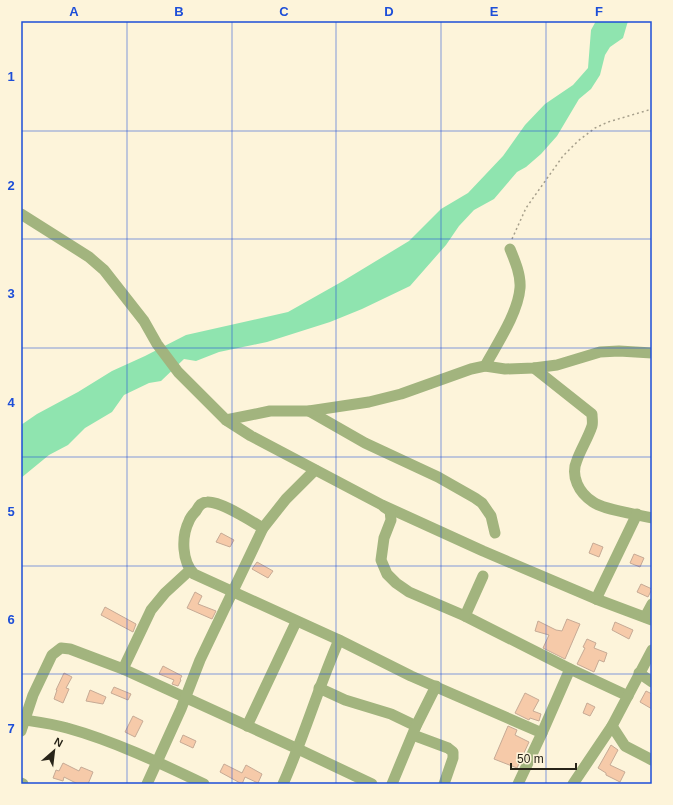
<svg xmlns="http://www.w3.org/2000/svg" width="673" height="805" font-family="Arial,sans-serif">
  <rect width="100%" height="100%" fill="#fdf4da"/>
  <path fill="#8fe4af" d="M596 21H628L623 38 610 47 605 55 600 75 591 89 579 99 557 136 541 154 526 167 517 172 494 199 474 210 459 226 446 245 410 286 362 309 330 322 267 342 219 352 196 361 184 359 161 381 149 383 124 395 112 412 85 428 68 445 49 455 21 478V425L37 414 78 392 112 371 145 356 186 335 288 312 343 281 409 241 441 209 468 193 503 156 525 125 545 104 573 85 588 68 591 30Z"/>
  <g fill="#f6caa9" stroke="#c6aa95">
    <path d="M221 533 234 540 230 547 216 542Z"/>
    <path d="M593 543 603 547 599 557 589 553Z"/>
    <path d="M634 554 644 558 640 567 630 563Z"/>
    <path d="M257 562 273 571 268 578 252 569Z"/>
    <path d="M641 584 652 589 648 597 637 592Z"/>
    <path d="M195 592 202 596 198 604 216 611 212 619 187 608Z"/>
    <path d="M105 607 136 624 133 632 101 615Z"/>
    <path d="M567 619 580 624 565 659 543 648 549 635 535 631 538 621 556 630 562 631Z"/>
    <path d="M615 622 633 630 629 639 612 630Z"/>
    <path d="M587 639 596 643 594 648 607 653 604 662 599 660 594 672 577 664 585 648 583 647Z"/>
    <path d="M163 666 182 676 180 679 181 680 178 686 172 684 174 680 159 674Z"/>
    <path d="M64 673 72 677 66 688 69 689 63 703 54 699 57 690H56Z"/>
    <path d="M114 687 131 694 128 700 111 693Z"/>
    <path d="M90 690 106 697 103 704 86 701Z"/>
    <path d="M646 691 652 694V709L640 702Z"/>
    <path d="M525 693 539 700 533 711 541 714 539 721 530 718 529 720 515 713Z"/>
    <path d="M587 703 595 707 590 716 583 713Z"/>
    <path d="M133 716 143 721 135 737 125 732Z"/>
    <path d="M508 726 517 730 515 735 529 742 517 768 494 759Z"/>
    <path d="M183 735 196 741 193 748 180 742Z"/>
    <path d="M611 745 618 750 610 765 625 772 620 782 606 775V773L598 768Z"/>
    <path d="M63 763 79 771 81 767 93 772 88 784H78L64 777 63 781 53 778 56 770 59 771Z"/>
    <path d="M224 764 242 773 246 765 262 774 258 783 245 777 242 784 220 772Z"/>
  </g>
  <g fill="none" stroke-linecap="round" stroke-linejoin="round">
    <path stroke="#a69f8b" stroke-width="1.5" stroke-dasharray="2 3" stroke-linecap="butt" d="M512 239 526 208 563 156 578 141 595 128 608 122 652 109"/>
    <g stroke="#a2b47e" stroke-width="11">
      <path d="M21 214 89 257 104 270 144 321 157 344 178 372 226 420 251 436 382 505 483 551 596 599 652 620"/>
      <path d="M485 366C497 344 518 313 520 288 521 275 515 261 510 249"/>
      <path d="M534 368 592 414C592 418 593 423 592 426 588 438 581 449 577 460 570 476 579 493 593 502 604 510 637 514 652 518"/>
      <path d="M309 411 365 443 438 477 475 498 482 503 491 516 495 533"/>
      <path d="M226 420 270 411H309L369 402 401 394 471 369 485 366 505 369 534 368 557 365 600 352 619 351 652 353"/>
      <path d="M384 507 390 511 391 520 384 538 381 560 387 574 396 583 409 592 465 616 570 669 628 696"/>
      <path d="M263 528C249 520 221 501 207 502 201 502 198 507 196 511 193 514 190 518 189 521 181 537 182 562 194 574L339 640 411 676 542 733"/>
      <path d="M596 599 637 514"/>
      <path d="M465 616 483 576"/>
      <path d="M645 617 652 604"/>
      <path d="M123 669 151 610 165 593 190 570"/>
      <path d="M639 673 652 682"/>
      <path d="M319 688 345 700 391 714 416 726"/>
      <path d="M25 720C39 722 54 724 67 728 114 741 160 763 204 784"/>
      <path d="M247 726 296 622"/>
      <path d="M612 726 625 746 652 760"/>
      <path d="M21 731 33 695 52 655 61 648 70 649 123 669 298 749 372 784"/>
      <path d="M413 735 448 748 453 752V758L444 784"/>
      <path d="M21 783 23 784"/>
      <path d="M147 784 181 709 200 660 263 528 286 499 315 470"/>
      <path d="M283 784C304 737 318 688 339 640"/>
      <path d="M392 784 416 726 436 686"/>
      <path d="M518 784 542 733 570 669"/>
      <path d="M573 784 612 726 652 650"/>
    </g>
  </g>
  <path fill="none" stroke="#1d4ed8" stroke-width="1" stroke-opacity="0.55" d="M127 21V784M232 21V784M336 21V784M441 21V784M546 21V784M21 131H652M21 239H652M21 348H652M21 457H652M21 566H652M21 674H652"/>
  <rect width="673" height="805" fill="none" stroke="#fdf4da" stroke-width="44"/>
  <g transform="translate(54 751) rotate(28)" stroke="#fdf4da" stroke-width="3" paint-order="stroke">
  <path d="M0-3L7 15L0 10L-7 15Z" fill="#282418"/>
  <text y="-6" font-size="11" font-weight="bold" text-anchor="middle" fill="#282418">N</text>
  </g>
  <path d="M511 763v6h65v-6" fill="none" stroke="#282418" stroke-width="2"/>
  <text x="517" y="763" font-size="12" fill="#282418" stroke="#fdf4da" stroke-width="3" paint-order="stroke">50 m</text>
  <rect x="22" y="22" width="629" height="761" fill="none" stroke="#1d4ed8" stroke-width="1.5"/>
  <g font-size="13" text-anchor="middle" font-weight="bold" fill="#1d4ed8">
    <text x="74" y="16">A</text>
    <text x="179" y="16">B</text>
    <text x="284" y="16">C</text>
    <text x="389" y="16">D</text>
    <text x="494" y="16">E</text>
    <text x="599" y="16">F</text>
    <text x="11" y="81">1</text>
    <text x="11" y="190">2</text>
    <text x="11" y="298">3</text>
    <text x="11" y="407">4</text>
    <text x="11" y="516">5</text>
    <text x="11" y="624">6</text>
    <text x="11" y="733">7</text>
  </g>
</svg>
